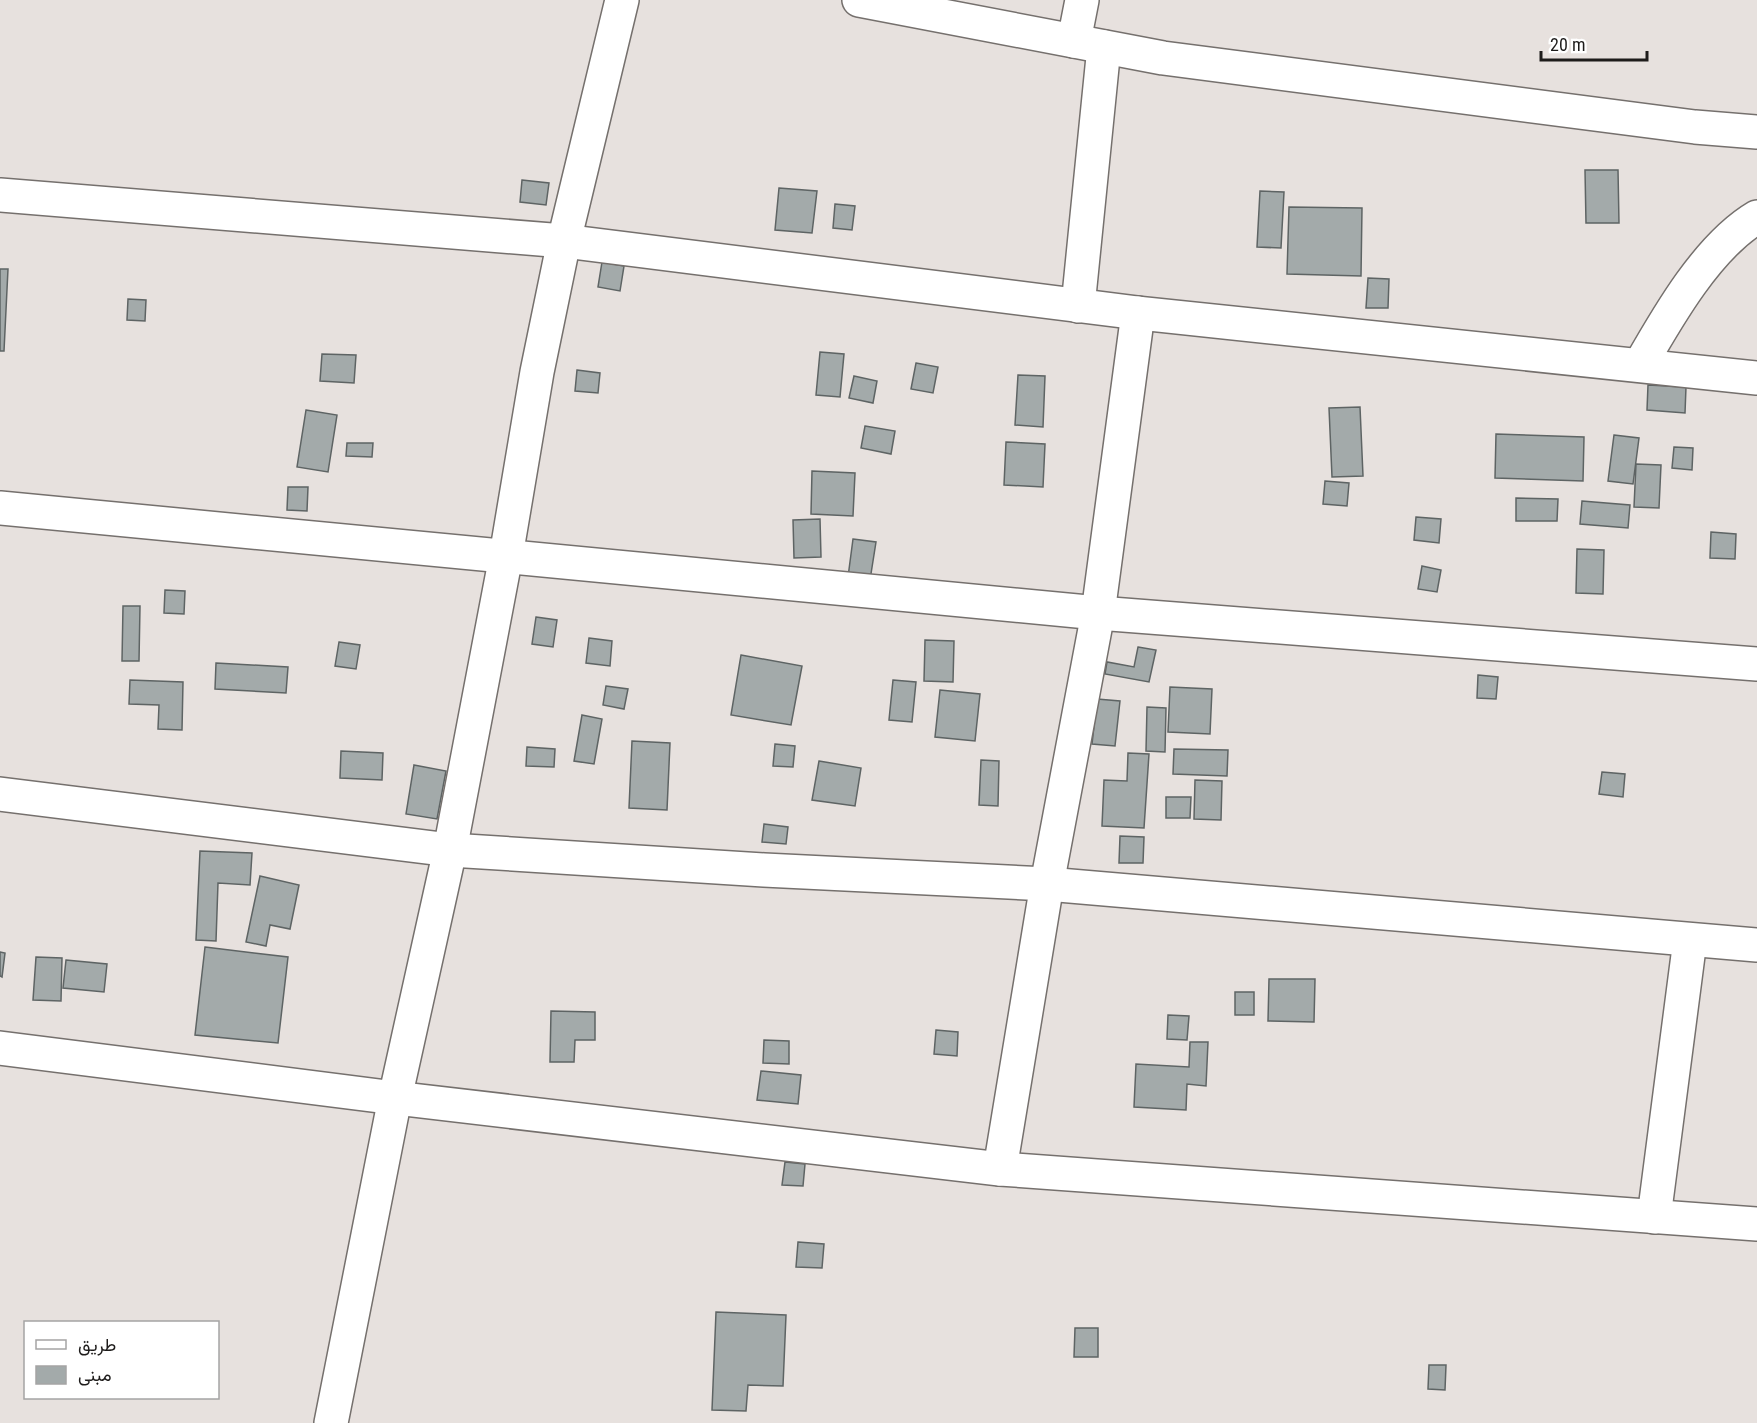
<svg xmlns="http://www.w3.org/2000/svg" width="1757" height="1423" font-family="'Roboto Condensed',Vazirmatn,sans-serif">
  <rect width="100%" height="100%" fill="#e7e1de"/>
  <g fill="#a3aaaa" stroke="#5e6464" stroke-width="1.5">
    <path d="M1585 170H1618L1619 223H1586Z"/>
    <path d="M522 180 549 183 546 205 520 202Z"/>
    <path d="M779 188 817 191 812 233 775 230Z"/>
    <path d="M1260 191 1284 192 1281 248 1257 247Z"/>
    <path d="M835 204 855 206 852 230 833 228Z"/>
    <path d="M1289 207 1362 208 1361 276 1287 274Z"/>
    <path d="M602 262 624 266 620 291 598 287Z"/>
    <path d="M0 269H8L4 351H0Z"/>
    <path d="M1368 278 1389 279 1388 308H1366Z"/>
    <path d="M128 299 146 300 145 321 127 320Z"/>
    <path d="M820 352 844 354 840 397 816 395Z"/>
    <path d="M322 354 356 355 354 383 320 381Z"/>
    <path d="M916 363 938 367 933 393 911 389Z"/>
    <path d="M577 370 600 373 598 393 575 391Z"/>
    <path d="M1018 375 1045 376 1043 427 1015 425Z"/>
    <path d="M854 376 877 381 873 403 849 398Z"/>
    <path d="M1648 385 1686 387 1685 413 1647 410Z"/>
    <path d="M1360 407 1363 476 1332 477 1329 408Z"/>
    <path d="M306 410 337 415 328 472 297 467Z"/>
    <path d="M865 426 895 431 891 454 861 448Z"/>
    <path d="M1496 434 1584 437 1583 481 1495 478Z"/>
    <path d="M1614 435 1639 438 1633 484 1608 481Z"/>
    <path d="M1006 442 1045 444 1043 487 1004 485Z"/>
    <path d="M347 443H373L372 457 346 456Z"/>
    <path d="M1674 447 1693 448 1692 470 1672 468Z"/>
    <path d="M1636 464 1661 465 1659 508 1634 507Z"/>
    <path d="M812 471 855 473 853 516 811 514Z"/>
    <path d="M1325 481 1349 483 1347 506 1323 504Z"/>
    <path d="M288 487H308L307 511 287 510Z"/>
    <path d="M1516 498 1558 499 1557 521H1516Z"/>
    <path d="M1582 501 1630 505 1628 528 1580 524Z"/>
    <path d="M1416 517 1441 519 1439 543 1414 540Z"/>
    <path d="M820 519 821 557 794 558 793 520Z"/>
    <path d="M1711 532 1736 534 1735 559 1710 558Z"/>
    <path d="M853 539 876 542 870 580 848 577Z"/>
    <path d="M1577 549 1604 550 1603 594 1576 593Z"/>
    <path d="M1422 566 1441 570 1437 592 1418 589Z"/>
    <path d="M165 590 185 591 184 614 164 613Z"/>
    <path d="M123 606H140L139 661H122Z"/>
    <path d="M536 617 557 620 553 647 532 644Z"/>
    <path d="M589 638 612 641 610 666 586 663Z"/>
    <path d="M925 640 954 641 953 682 924 681Z"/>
    <path d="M339 642 360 645 356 669 335 666Z"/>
    <path d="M1138 647 1156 650 1149 682 1105 674 1107 662 1134 667Z"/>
    <path d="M741 655 802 666 791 725 731 715Z"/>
    <path d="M216 663 288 667 286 693 215 689Z"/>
    <path d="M1478 675 1498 677 1496 699 1477 698Z"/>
    <path d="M130 680 183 682 182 730 158 729 159 705 129 704Z"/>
    <path d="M893 680 916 682 912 722 889 720Z"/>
    <path d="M606 686 628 689 624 709 603 705Z"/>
    <path d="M1170 687 1212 689 1210 734 1168 732Z"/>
    <path d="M940 690 980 694 975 741 935 737Z"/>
    <path d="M1097 699 1120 701 1115 746 1092 744Z"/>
    <path d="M1147 707 1166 708 1165 752 1146 751Z"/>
    <path d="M582 715 602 719 594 764 574 761Z"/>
    <path d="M632 741 670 743 667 810 629 808Z"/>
    <path d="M775 744 795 746 793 767 773 766Z"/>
    <path d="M527 747 555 749 554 767 526 766Z"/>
    <path d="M1174 749 1228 750 1227 776 1173 774Z"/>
    <path d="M341 751 383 753 382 780 340 778Z"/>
    <path d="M1128 753 1149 754 1144 828 1102 826 1104 780 1127 781Z"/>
    <path d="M981 760 999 761 998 806 979 805Z"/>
    <path d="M819 761 861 768 855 806 812 800Z"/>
    <path d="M414 765 446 771 437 819 406 814Z"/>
    <path d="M1602 772 1625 774 1623 797 1599 794Z"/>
    <path d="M1195 780 1222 781 1221 820 1194 819Z"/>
    <path d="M1166 797H1191L1190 818H1166Z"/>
    <path d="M764 824 788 827 786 844 762 842Z"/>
    <path d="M1120 836 1144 837 1143 863H1119Z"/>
    <path d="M200 851 252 853 250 885 218 883 216 941 196 940Z"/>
    <path d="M260 876 299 885 290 929 270 925 266 946 246 942Z"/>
    <path d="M205 947 288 957 278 1043 195 1035Z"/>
    <path d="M0 952 5 953 2 977 0 976Z"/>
    <path d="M36 957 62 958 61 1001 33 1000Z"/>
    <path d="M66 960 107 964 104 992 63 988Z"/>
    <path d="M1269 979H1315L1314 1022 1268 1021Z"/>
    <rect x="1235" y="992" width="19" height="23"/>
    <path d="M551 1011 595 1012V1040H575L574 1062H550Z"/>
    <path d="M1168 1015 1189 1016 1187 1040 1167 1039Z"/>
    <path d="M936 1030 958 1032 957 1056 934 1054Z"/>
    <path d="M764 1040 789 1041V1064L763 1063Z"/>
    <path d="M1190 1042H1208L1206 1086 1187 1084 1186 1110 1134 1107 1136 1064 1189 1067Z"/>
    <path d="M761 1071 801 1075 798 1104 757 1100Z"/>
    <path d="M785 1162 805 1164 803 1186 782 1185Z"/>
    <path d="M798 1242 824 1244 822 1268 796 1267Z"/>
    <path d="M716 1312 786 1315 783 1386 748 1385 746 1411 712 1410Z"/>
    <path d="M1075 1328H1098V1357H1074Z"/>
    <path d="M1429 1365H1446L1445 1390 1428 1389Z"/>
  </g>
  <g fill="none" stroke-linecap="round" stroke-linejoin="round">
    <defs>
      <g id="minor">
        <path d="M859 0 1163 58 1695 127 1757 132"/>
        <path d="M1074 41 1082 0"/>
        <path d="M0 195 564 241 1138 313 1757 378"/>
        <path d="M1078 306 1104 47"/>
        <path d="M1640 365C1668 316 1708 246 1757 217"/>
        <path d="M0 508 1098 613 1757 664"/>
        <path d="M0 794 450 850 764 870 1047 884 1757 945"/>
        <path d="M0 1048 395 1098 1000 1169 1757 1224"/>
        <path d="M1000 1169 1047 884 1098 613 1138 313"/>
        <path d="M1654 1217 1690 940"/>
        <path d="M331 1423 395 1098 450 850 506 556 537 372 564 241 622 0"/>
      </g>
    </defs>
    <use href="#minor" stroke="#75706d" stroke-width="36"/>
    <use href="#minor" stroke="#fff" stroke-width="33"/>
  </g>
  <rect x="24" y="1321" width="195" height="78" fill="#ffffff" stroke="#a5a4a4" stroke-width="1.5"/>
  <rect x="36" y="1340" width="30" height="9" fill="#ffffff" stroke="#a5a4a4" stroke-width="1.5"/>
  <text x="78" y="1351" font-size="18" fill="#1e1c1b">طريق</text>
  <rect x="36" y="1366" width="30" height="18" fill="#a3aaaa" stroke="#a5a4a4" stroke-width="1.5"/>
  <text x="78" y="1381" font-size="18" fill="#1e1c1b">مبنى</text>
  <path d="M1541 51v9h106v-9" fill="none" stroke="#1e1c1b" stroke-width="3"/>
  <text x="1550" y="51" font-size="18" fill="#1e1c1b" stroke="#ffffff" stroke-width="4.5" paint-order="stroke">20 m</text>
</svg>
